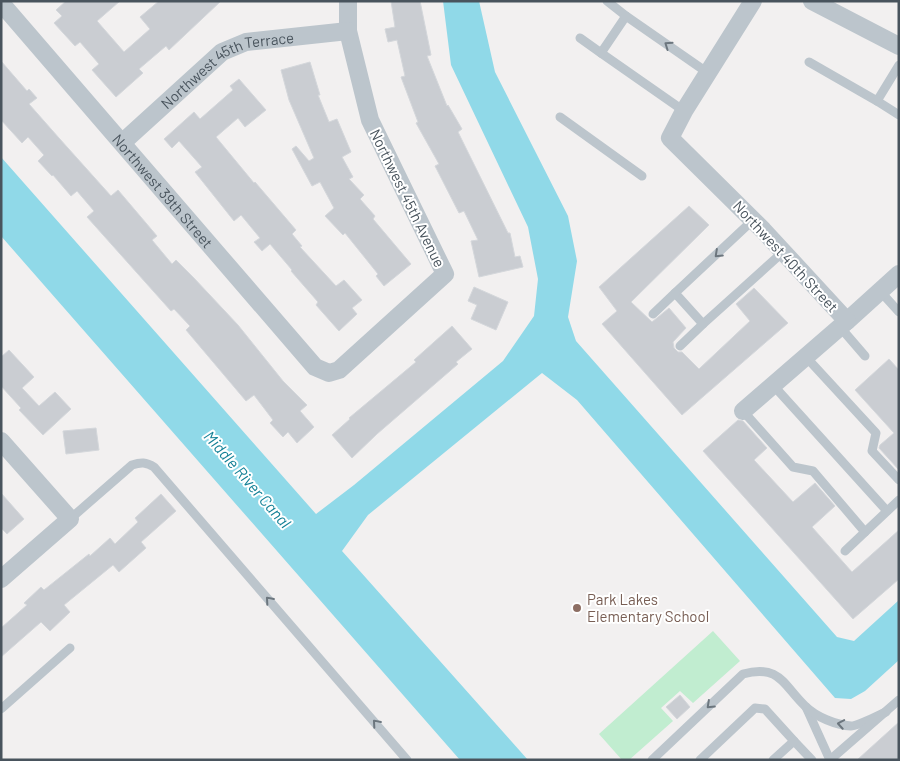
<svg xmlns="http://www.w3.org/2000/svg" width="900" height="761" font-family="Barlow,sans-serif">
  <rect width="100%" height="100%" fill="#f2f0f0"/>
  <path fill="#c1edd0" d="M713 631 740 661 693 703 680 691 661 708 673 721 629 760H622L599 734Z"/>
  <path fill="#90d9e8" d="M443 1H479L495 72 568 216 577 261 568 317 576 341 837 637 854 641 899 600V660L865 691 851 699 835 698 577 400 542 373 368 515 342 551 528 760H460L1 236V157L316 514 354 485 503 361 534 316 538 279 528 227 451 65Z"/>
  <g fill="#cacdd2" stroke="#d4d7db">
    <path d="M66 1H120L97 21 124 52 150 29 140 17 159 1H221L169 50 166 46 139 69 143 73 116 97 92 70 99 64 80 42 75 46 54 23 62 16 56 10Z"/>
    <path d="M391 1H420L431 55 427 56 447 106 448 105 462 129 458 132 508 233H510L515 257 520 256 523 267 479 277 471 241 478 240 464 211 459 213 435 166 439 164 416 123 418 122 401 77 405 76 397 40 388 42 385 29 395 27Z"/>
    <path d="M1 61 27 91 29 89 37 98 29 104 59 138 111 196 118 190 157 236 152 240 172 264 176 260 193 277 238 325 283 381 307 405 300 411 314 427 297 443 288 432 283 437 270 423 273 420 254 395 246 401 186 330 190 326 174 309 171 311 87 217 94 211 77 191 71 196 53 175 52 176 38 161 44 155 28 137 22 143 1 120Z"/>
    <path d="M310 62 320 95H318L329 122 337 119 351 152 342 157 353 177 349 179 364 195 360 199 375 216 373 219 411 264 384 286 376 276 378 274 345 233 343 235 325 216 334 208 320 182 312 186 292 149 296 146 309 161 314 158 289 100 281 70Z"/>
    <path d="M239 79 266 110 245 127 238 118 216 137 254 183 255 182 296 230 292 234 302 246 300 247 336 286 344 280 362 300 352 308 357 314 339 331 316 305 318 302 291 271 292 270 270 244 262 251 254 242 260 238 241 215 234 221 195 172 202 167 179 141 172 148 164 139 194 112 200 119 233 90 230 86Z"/>
    <path d="M689 206 709 225 631 302 652 322 669 308 686 328 673 342 674 348 678 352H682L699 369 750 321 736 304 754 288 788 323 682 415 602 324 617 311 599 287Z"/>
    <path d="M474 287 508 302 496 330 471 319 477 305 468 301Z"/>
    <path d="M452 326 472 349 456 362 458 364 377 434 352 458 332 435 350 419 349 418 416 362 414 360Z"/>
    <path d="M9 350 34 377 22 388 39 406 55 392 71 409 43 435 19 410 21 408 1 386V357Z"/>
    <path d="M889 359 899 370V470L879 448 880 445 894 433 855 390Z"/>
    <path d="M738 420 743 421 767 448 754 460 793 502 815 483 835 506 812 527 852 572 899 530V579L853 619 703 451Z"/>
    <path d="M96 428 99 450 66 454 63 431Z"/>
    <path d="M1 493 24 519 7 534 1 528Z"/>
    <path d="M161 494 176 511 141 542 146 548 119 572 113 565 64 605 70 612 50 631 41 622 1 657V628L27 605 24 603 41 587 44 590 89 554 90 556 110 538 115 544 138 522 135 518Z"/>
    <path d="M680 695 690 707 677 719 666 707Z"/>
    <path d="M899 722V760H857Z"/>
  </g>
  <g fill="none" stroke-linecap="round" stroke-linejoin="round">
    <g stroke="#bcc5cc" stroke-width="9">
      <path d="M607 1 626 16"/>
      <path d="M580 38 601 53"/>
      <path d="M809 62 877 101 899 65"/>
      <path d="M877 101 899 115"/>
      <path d="M684 111 601 53 626 16 708 73"/>
      <path d="M560 117 642 176"/>
      <path d="M753 220 675 293 703 324 783 252"/>
      <path d="M880 291 899 312"/>
      <path d="M653 314 675 293"/>
      <path d="M840 327 865 356"/>
      <path d="M680 346 703 324"/>
      <path d="M806 357 876 433 872 451 899 480"/>
      <path d="M773 385 887 511"/>
      <path d="M743 411 793 467 813 471 865 532 899 500"/>
      <path d="M70 519 132 465C141 462 146 462 154 467L407 760"/>
      <path d="M845 551 865 532"/>
      <path d="M806 707 830 760"/>
      <path d="M1 709 70 648"/>
      <path d="M794 741 812 760"/>
      <path d="M652 760 743 674C780 664 783 685 805 706 816 717 836 725 851 726 859 726 878 715 886 712"/>
      <path d="M700 760 755 708 765 709 794 741 773 760"/>
      <path d="M830 760 899 700"/>
    </g>
    <g stroke="#bcc5cc" stroke-width="18">
      <path d="M812 1 899 46"/>
      <path id="s1" d="M1 3 315 367 329 373 339 370 445 274 370 120 348 31V1"/>
      <path id="s2" d="M123 142 222 52 246 42 348 31"/>
      <path d="M847 321 899 274"/>
      <path d="M743 411 847 321 763 230 670 138 684 111 753 1"/>
      <path d="M1 441 70 519 1 579"/>
    </g>
  </g>
  <defs><path id="oneway-chevron" d="M-2-3.5L2.5 0L-2 3.5" fill="none" stroke-width="1.6" stroke-linecap="round" stroke-linejoin="round" transform="scale(1.25)"/></defs>
  <g stroke="#6c767e">
    <use href="#oneway-chevron" transform="translate(668 45) rotate(-145)"/>
    <use href="#oneway-chevron" transform="translate(718 254) rotate(137)"/>
    <use href="#oneway-chevron" transform="translate(269 600) rotate(-131)"/>
    <use href="#oneway-chevron" transform="translate(710 705) rotate(137)"/>
    <use href="#oneway-chevron" transform="translate(376 723) rotate(-131)"/>
    <use href="#oneway-chevron" transform="translate(841 724) rotate(-170)"/>
  </g>
  <circle fill="#8d6e63" stroke="#fff" stroke-width="2" cx="577" cy="608" r="5"/>
  <g text-anchor="middle" dominant-baseline="central" stroke-width="4" stroke-linejoin="round" paint-order="stroke">
    <g font-size="15" fill="#49545d" stroke="#fff">
      <text stroke="none"><textPath href="#s2" startOffset="131">Northwest 45th Terrace</textPath></text>
      <text stroke="none"><textPath href="#s1" startOffset="248">Northwest 39th Street</textPath></text>
      <text transform="translate(408 198) rotate(64)">Northwest 45th Avenue</text>
      <text transform="translate(786 256) rotate(47)">Northwest 40th Street</text>
    </g>
    <g font-size="15" fill="#785e54" stroke="#fff" text-anchor="start">
      <text x="587" y="599">Park Lakes<tspan x="587" dy="17">Elementary School</tspan></text>
    </g>
    <g font-size="16" font-style="italic" fill="#138096" stroke="#fff">
      <text transform="translate(248 479) rotate(49)">Middle River Canal</text>
    </g>
  </g>
  <rect width="900" height="761" fill="none" stroke="#49545d" stroke-width="5"/>
</svg>
